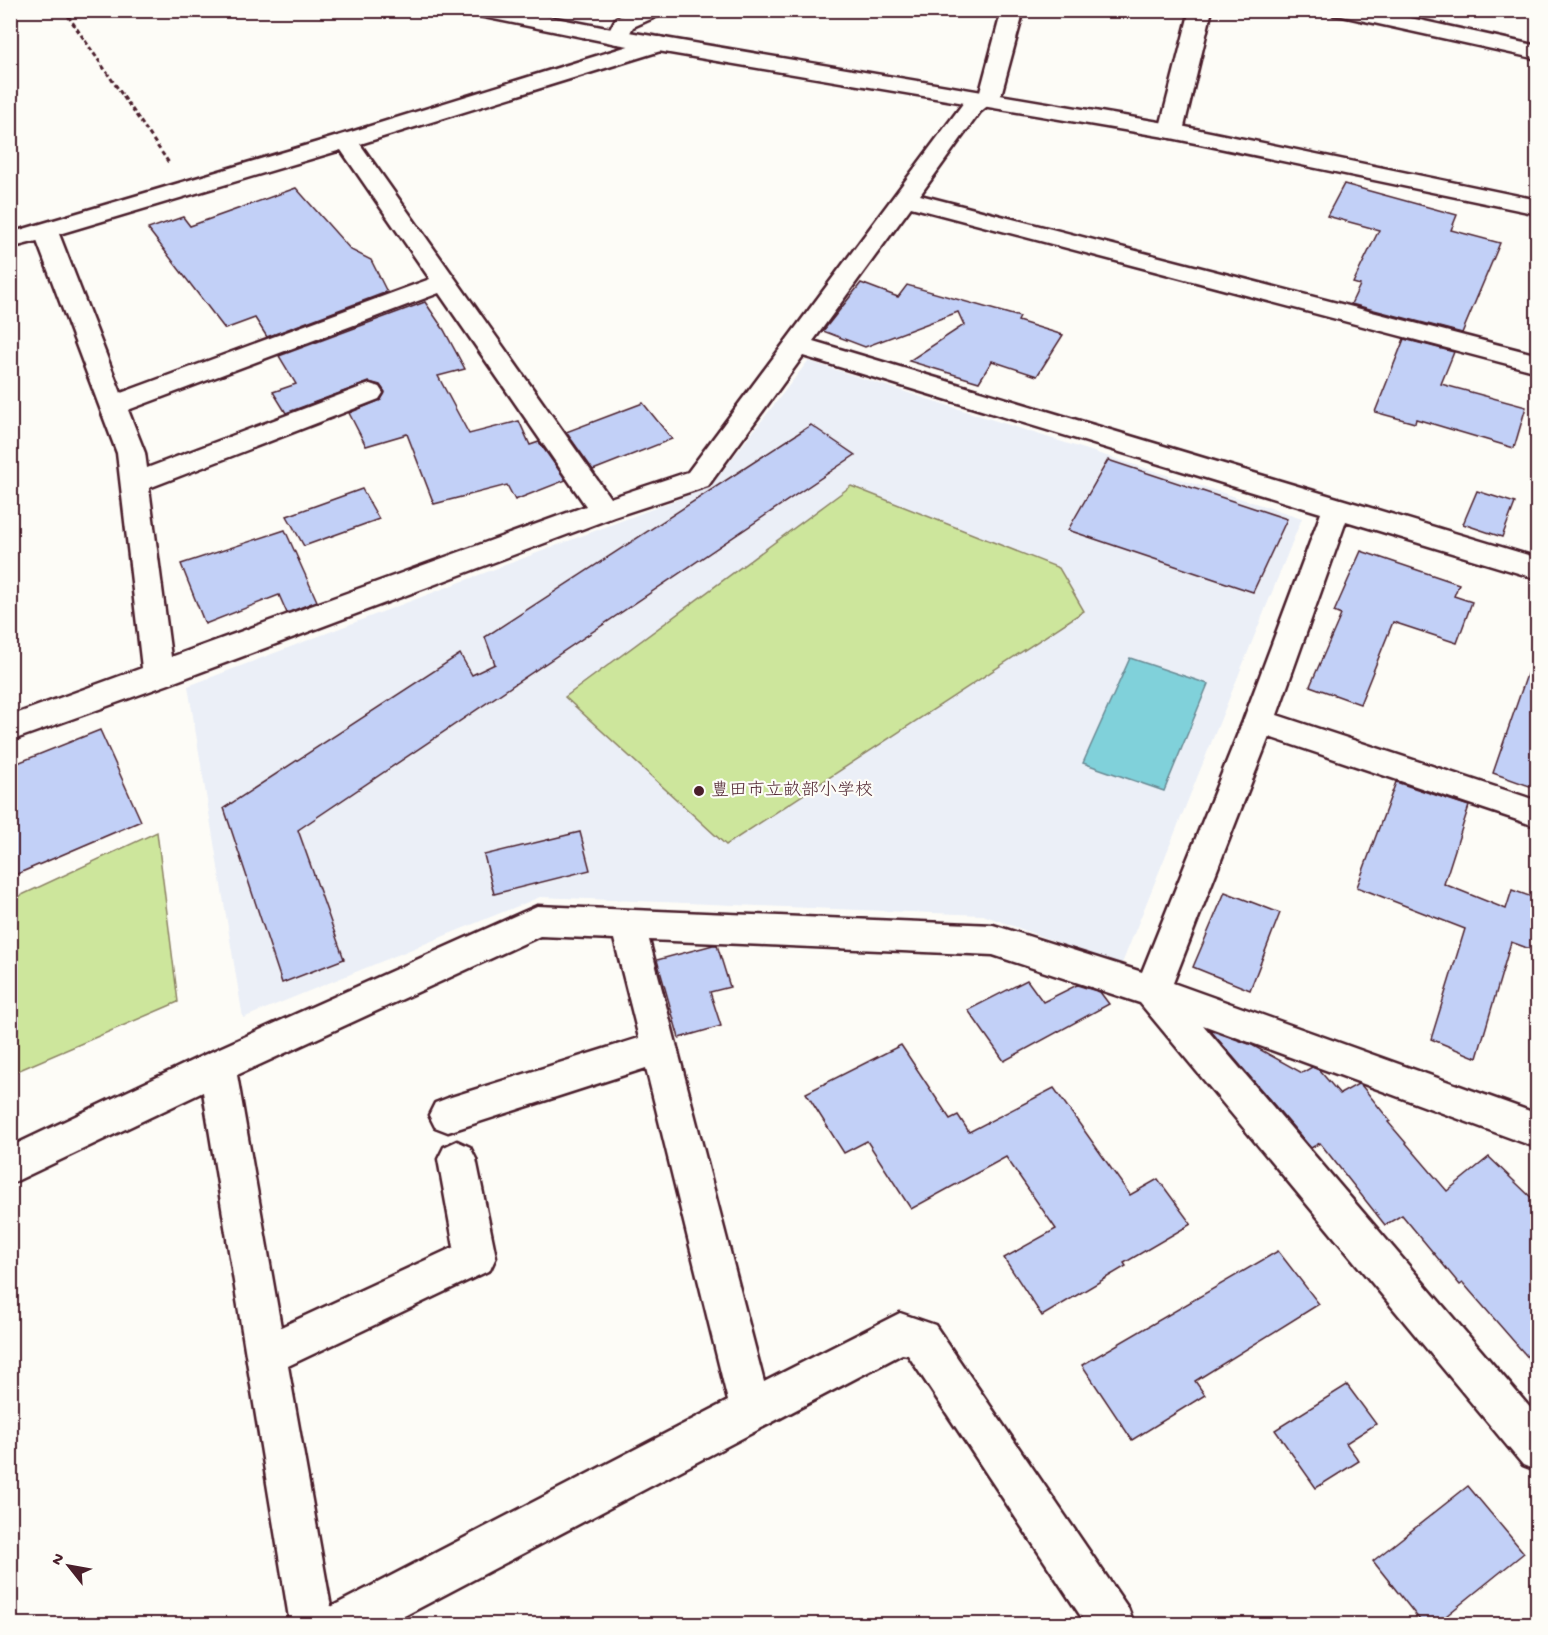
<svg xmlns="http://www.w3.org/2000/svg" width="1548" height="1635" font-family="'Gochi Hand','Klee One',sans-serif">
  <rect width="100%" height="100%" fill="#fdfcf7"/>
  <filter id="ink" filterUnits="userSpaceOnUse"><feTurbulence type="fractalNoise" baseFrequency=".0167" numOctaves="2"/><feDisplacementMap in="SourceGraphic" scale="12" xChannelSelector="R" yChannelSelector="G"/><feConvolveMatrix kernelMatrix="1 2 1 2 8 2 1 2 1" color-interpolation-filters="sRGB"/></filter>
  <g filter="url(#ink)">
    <path fill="#ebeff7" d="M808 361 1302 518 1121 966 983 915 540 897 243 1018 188 686 710 487Z"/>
    <g fill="#cde69c" stroke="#8c8264" stroke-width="1.5">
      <path d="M851 486 1059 568 1084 611 726 845 565 697Z"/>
      <path d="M157 832 178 1002 15 1072 10 1059 11 900Z"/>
    </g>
    <path fill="#80d1da" stroke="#6a8a94" stroke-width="1.5" d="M1130 658 1208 684 1164 791 1083 763Z"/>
    <g fill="#c2d0f7" stroke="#4a1f2b" stroke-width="1.5">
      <path d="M1344 184 1457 215 1451 230 1500 243 1462 333 1351 304 1360 285 1353 283 1379 230 1327 216Z"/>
      <path d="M296 188 351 250 371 260 387 292 267 337 255 318 225 329 148 229 183 217 190 226Z"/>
      <path d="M861 283 898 297 907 285 1020 317 1018 321 1063 335 1037 376 992 361 979 382 909 361 964 325 958 312 865 347 823 331Z"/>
      <path d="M425 302 444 330 465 369 438 376 469 434 519 421 530 445 539 442 566 480 515 500 507 485 434 504 407 434 366 446 349 413 381 400 385 392 380 385 369 382 286 413 273 392 296 384 279 356Z"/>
      <path d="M1404 339 1454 352 1441 384 1526 407 1514 448 1416 419 1415 423 1375 412Z"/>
      <path d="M643 403 672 439 593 470 566 432Z"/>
      <path d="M811 425 855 455 298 830 344 959 282 983 224 808 460 654 472 675 495 664 485 637Z"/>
      <path d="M1108 460 1287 519 1253 592 1068 530Z"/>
      <path d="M362 489 379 519 304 546 287 516Z"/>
      <path d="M1477 491 1515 503 1502 537 1463 524Z"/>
      <path d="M285 530 317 601 287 613 279 595 205 624 181 564Z"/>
      <path d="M1361 551 1459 584 1454 596 1472 602 1457 643 1393 622 1360 704 1310 686 1341 615 1334 612Z"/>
      <path d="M1532 660 1538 661V789L1493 773Z"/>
      <path d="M100 730 141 821 10 877V766Z"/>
      <path d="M1396 782 1469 806 1444 884 1506 909 1512 890 1538 899V952L1511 942 1477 1058 1431 1039 1465 929 1357 887Z"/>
      <path d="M580 832 590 870 494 894 484 855Z"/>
      <path d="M1225 892 1280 913 1250 990 1193 967Z"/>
      <path d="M713 945H717L730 987 710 992 721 1026 679 1038 657 960Z"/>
      <path d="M1027 980 1043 1002 1077 985 1100 992 1109 1004 1004 1061 968 1010Z"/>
      <path d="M1210 1030 1252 1045 1302 1073 1312 1067 1319 1070 1340 1094 1358 1084 1362 1086 1390 1121 1388 1122 1447 1191 1489 1157 1538 1204V1369L1463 1283 1460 1285 1402 1215 1385 1225 1320 1143 1311 1148Z"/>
      <path d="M901 1045 950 1119 958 1115 969 1132 1054 1088 1130 1195 1158 1179 1191 1224 1124 1263 1126 1266 1042 1316 1004 1258 1056 1229 1006 1157 911 1209 867 1141 844 1153 806 1093Z"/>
      <path d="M1278 1251 1319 1304 1195 1381 1205 1395 1132 1440 1082 1365Z"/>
      <path d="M1347 1385 1376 1424 1346 1443 1359 1461 1316 1488 1275 1430Z"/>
      <path d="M1468 1486 1524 1553 1436 1624H1423L1373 1561Z"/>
    </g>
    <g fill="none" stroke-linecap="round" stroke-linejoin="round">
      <defs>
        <g id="minor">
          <path d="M634 10H662L660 15 633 27 625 42 617 44 609 42 606 37 616 18Z"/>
          <path d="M1002 10H1024L1001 95 980 112 920 195 1538 355V372L911 207 813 341 1538 558V579L1346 521 1277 715 1538 801V827L1269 737 1173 983 1538 1114V1148L1203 1025 1538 1417V1471L1523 1465 1140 1003 993 955 649 940 764 1382 900 1313 935 1325 1128 1608 1134 1624H1086L908 1355 902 1354 389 1624H290L203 1092 10 1184V1147L204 1055 537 906 993 925 1142 972 1243 721 1321 513 803 356 708 486 614 517 169 684 10 741V716L142 668 117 453 37 241 10 248V233L338 136 651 39 659 37 667 39 670 44 667 49 360 144 610 498 688 472 964 102 980 92ZM341 150 430 279 121 393 59 234ZM439 293 586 506 171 657 149 488 379 399 383 393 379 387 370 384 361 387 147 468 145 453 128 410ZM540 936 614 939 639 1038 448 1098 435 1103 429 1115 435 1127 448 1132 646 1068 728 1401 331 1607 288 1366 490 1270 496 1257 476 1159 470 1147 457 1141 444 1147 438 1159 454 1247 281 1327 237 1075Z"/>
          <path d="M1190 10H1212L1183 131 1179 136 1171 138 1163 136 1159 131Z"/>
          <path d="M1332 10H1374L1538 46V59L1342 16 1334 15Z"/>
        </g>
        <path id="tertiary" d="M469 10H514L617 30 1171 124 1538 200V214L1171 138 617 44 479 16 471 15Z"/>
      </defs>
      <use href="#minor" stroke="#4a1f2b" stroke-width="5"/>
      <use href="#tertiary" stroke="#4a1f2b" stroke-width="5"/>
      <path stroke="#4a1f2b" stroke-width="3" stroke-dasharray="4.5 3" stroke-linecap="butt" d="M64 10 169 163"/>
      <use href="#minor" fill="#fdfcf7" fill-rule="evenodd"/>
      <use href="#tertiary" fill="#fdfcf7" fill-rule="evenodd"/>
    </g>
  </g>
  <circle fill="#4a1f2b" stroke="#fdfcf7" stroke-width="2" cx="699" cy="791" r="6"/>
  <g text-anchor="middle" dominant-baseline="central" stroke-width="4.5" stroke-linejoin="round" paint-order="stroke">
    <g font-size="18" fill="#4a1f2b" stroke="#fdfcf7" text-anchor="start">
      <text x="711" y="791">豊田市立畝部小学校</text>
    </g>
  </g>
  <rect width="1548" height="1635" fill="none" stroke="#fdfcf7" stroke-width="36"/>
  <rect x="18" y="18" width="1512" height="1599" fill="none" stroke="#4a1f2b" stroke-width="2" filter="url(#ink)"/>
  <g transform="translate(69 1566) rotate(301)" stroke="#fdfcf7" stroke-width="4.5" paint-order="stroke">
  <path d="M0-4.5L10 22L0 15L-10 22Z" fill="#4a1f2b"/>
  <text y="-9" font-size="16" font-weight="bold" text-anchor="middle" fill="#4a1f2b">N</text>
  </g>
</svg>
